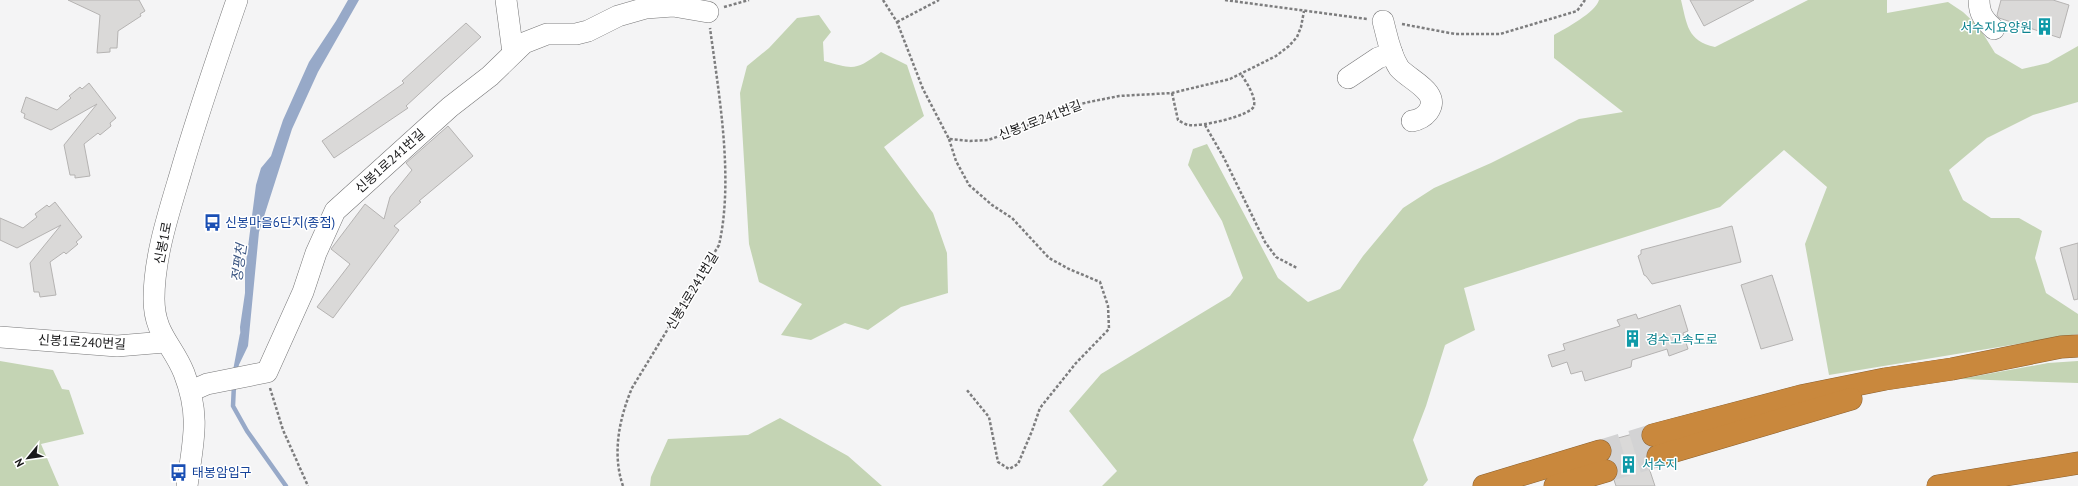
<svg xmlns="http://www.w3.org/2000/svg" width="2078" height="486" font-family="'PT Sans','Noto Sans KR',sans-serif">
  <rect width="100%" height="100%" fill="#f4f4f5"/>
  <g fill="#c4d4b4">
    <path d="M1599 0H1681C1687 24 1687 41 1715 47L1808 0H1887V13L1948 2 1963 12 1979 27 1995 53 2022 69 2048 63 2078 46V102L2033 115 1987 138 1949 170 1963 200 1991 218H2019L2042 231 2035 258 2046 293 2078 314V334L1829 375 1805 244 1827 187 1784 150 1720 207 1464 288 1475 330 1445 345 1426 406 1413 440 1428 480 1423 486H1102L1117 471 1069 411 1101 374 1230 296 1243 278 1222 221 1188 165 1193 149 1207 144 1278 278 1308 302 1340 289 1363 256 1403 208 1434 188 1491 163 1579 119 1623 112 1554 58V35C1566 28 1595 13 1599 0Z"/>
    <path d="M819 15 831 32 823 42 824 61C855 70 856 70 881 52L907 65 924 116 884 147 933 213 947 253 948 293 901 307 868 330 845 323 811 340 781 335 802 304 759 282 749 244 740 93 747 66 769 48 797 18Z"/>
    <path d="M0 361 53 370 62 389 69 390 84 434 41 444 59 486H0Z"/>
    <path d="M2078 361V383L1960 379 2048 363Z"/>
    <path d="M780 418 848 456 882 486H650L651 477 668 439 748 435Z"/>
  </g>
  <path fill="#97a9c8" d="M348 0H359L318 72 292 129 259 232 248 346 235 373 241 347 240 327 245 293V270L256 185 261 168 271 156 283 120 309 62 336 21Z"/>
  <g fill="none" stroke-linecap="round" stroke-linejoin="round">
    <g stroke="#97a9c8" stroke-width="4.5">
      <path d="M235 372 242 335"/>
      <path d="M234 384 233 406 247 431 286 486"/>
    </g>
  </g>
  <g fill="#dad9d8" stroke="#b5b3b2">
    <path d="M68 0H139L145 11 140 14 141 16 118 31 117 48H110V52L97 53 100 15Z"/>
    <path d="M1690 0H1754L1704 26Z"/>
    <path d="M2001 0H2053L2069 5 2060 38 1999 18 1997 15Z"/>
    <path d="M466 23 481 37 406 106 408 108 334 158 322 141 404 83 402 81Z"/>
    <path d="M89 83 116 118 110 123 111 126 100 135 98 133 84 144 90 176 75 178V175H70L64 145 97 104 51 130 24 118 25 114 21 112 26 97 57 110 71 98 69 96 80 87 82 89Z"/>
    <path d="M448 126 473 156 419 201 421 202 394 226 399 230 333 318 317 307 350 264 331 249 365 204 384 219 390 197 412 170 406 163Z"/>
    <path d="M55 202 82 237 76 242 78 244 66 254 64 252 50 262 56 295 40 297 39 292H34L30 263 61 225 17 248 0 240V218L23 228 37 217 35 214 47 205 49 207Z"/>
    <path d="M1732 226 1741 262 1652 284 1646 276 1644 275 1638 256 1641 254V250Z"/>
    <path d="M2078 243V299L2074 300 2060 248Z"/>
    <path d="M1772 275 1793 340 1761 349 1741 285Z"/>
    <path d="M1680 305 1688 331 1683 333 1688 349 1669 356 1667 349 1632 360 1631 367 1585 381 1582 371 1571 374 1567 362 1552 367 1548 355 1565 350 1563 344 1620 326 1617 320 1636 314 1638 319Z"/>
    <path d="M1640 432 1646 459 1655 486H1616L1614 480 1618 474V468L1615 462 1609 459 1612 448 1607 441Z"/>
  </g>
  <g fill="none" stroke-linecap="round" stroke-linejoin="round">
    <g stroke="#d3d3d4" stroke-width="22" stroke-dasharray="22 11" stroke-linecap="butt">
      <path d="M1600 451 1653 435"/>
      <path d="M1606 471 1658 456"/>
    </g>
    <defs>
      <g id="minor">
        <path d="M506 0 513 53"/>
        <path d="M1979 0C1979 14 1984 20 1994 29"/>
        <path d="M1383 21C1387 36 1390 54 1399 68 1409 80 1442 92 1428 112 1424 117 1419 120 1412 121"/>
        <path d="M1348 78 1378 58 1392 53"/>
        <path d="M0 337 117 346 165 342"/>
        <path d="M191 391 207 384 267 372 303 292 316 253 335 211 450 107 490 76 524 43 547 34H576L588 31 618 16 646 8 673 6 708 12"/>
        <path d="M187 486C193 441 201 417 184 373 173 345 154 334 154 299 154 258 168 215 180 175 197 116 217 58 237 0"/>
      </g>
      <g id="highway">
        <path d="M1653 435 1801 396 1885 379 1952 369 2061 347 2078 346"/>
        <path d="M1658 456 1851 399"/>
        <path d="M1484 486 1600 451"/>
        <path d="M1555 486 1606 471"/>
        <path d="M1938 486 2078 463"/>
      </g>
    </defs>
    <use href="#minor" stroke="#777778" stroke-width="22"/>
    <use href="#highway" stroke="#8b6131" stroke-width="23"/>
    <g stroke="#7d7d7e" stroke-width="2.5" stroke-dasharray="3 2" stroke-linecap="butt">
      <path d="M883 0 897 22 923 89 949 139 970 141 988 140 1023 128 1064 108 1089 102 1119 96 1172 93 1230 79 1276 56 1289 46 1297 37 1301 27 1304 11"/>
      <path d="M1225 0 1367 19"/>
      <path d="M724 7 749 0"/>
      <path d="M897 22 939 0"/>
      <path d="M1402 24 1455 34H1500L1577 11 1585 0"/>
      <path d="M1172 93 1178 120C1181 122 1186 125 1189 125 1200 127 1251 116 1254 106 1256 96 1246 82 1241 74"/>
      <path d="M1205 125 1224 158 1265 242 1276 257 1297 268"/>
      <path d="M949 139 956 161 969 185 992 205 1012 218 1049 258 1069 269 1100 282 1108 306 1109 329 1076 363 1040 408 1032 431 1018 464 1009 469 998 462 989 417 966 389"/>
      <path d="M270 388 283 430 308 486"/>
      <path d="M623 486C612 454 619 419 632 388L719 245C734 179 719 95 710 28"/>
    </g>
    <use href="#minor" stroke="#fff" stroke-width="21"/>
    <use href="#highway" stroke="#c9883d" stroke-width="22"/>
  </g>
  <defs>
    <symbol id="building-bare" viewBox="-9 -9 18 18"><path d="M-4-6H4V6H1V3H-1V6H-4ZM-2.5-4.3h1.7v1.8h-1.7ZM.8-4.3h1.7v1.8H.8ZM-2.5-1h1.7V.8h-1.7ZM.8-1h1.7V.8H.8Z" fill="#0f9aa8" stroke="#fff" stroke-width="2.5" paint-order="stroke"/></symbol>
    <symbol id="bus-bare" viewBox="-9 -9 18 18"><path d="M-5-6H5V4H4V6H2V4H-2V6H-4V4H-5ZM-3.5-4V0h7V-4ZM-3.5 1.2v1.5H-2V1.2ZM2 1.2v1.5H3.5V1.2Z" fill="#1a4fb4" stroke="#fff" stroke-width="2.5" paint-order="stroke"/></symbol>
  </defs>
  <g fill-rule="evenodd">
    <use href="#building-bare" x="2032" y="14" width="25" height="25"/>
    <use href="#bus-bare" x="200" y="210" width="25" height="25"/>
    <use href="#building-bare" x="1620" y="326" width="25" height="25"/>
    <use href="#building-bare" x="1616" y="452" width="25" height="25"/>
    <use href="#bus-bare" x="166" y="460" width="25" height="25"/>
  </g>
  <g text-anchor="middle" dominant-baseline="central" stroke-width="3" stroke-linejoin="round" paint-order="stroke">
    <g font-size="13" fill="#0d838f" stroke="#fff" text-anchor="start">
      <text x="2032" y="27" text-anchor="end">서수지요양원</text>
      <text x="1646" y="339">경수고속도로</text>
      <text x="1642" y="464">서수지</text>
    </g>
    <g font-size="13" fill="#19191a" stroke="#fff">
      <text transform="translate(1040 120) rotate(-21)">신봉1로241번길</text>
      <text transform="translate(390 161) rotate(-42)">신봉1로241번길</text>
      <text transform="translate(163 243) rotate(-79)">신봉1로</text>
      <text transform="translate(692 291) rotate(-59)">신봉1로241번길</text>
      <text transform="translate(82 342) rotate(3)">신봉1로240번길</text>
    </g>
    <g font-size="13" fill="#164399" stroke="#fff" text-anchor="start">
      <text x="225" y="222">신봉마을6단지(종점)</text>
      <text x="192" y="472">태봉암입구</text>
    </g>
    <g font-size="14" font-style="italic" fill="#3e5884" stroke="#fff">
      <text transform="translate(239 263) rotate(-82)">정평천</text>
    </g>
  </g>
  <g transform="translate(28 458) rotate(241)" stroke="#ffffff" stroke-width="3" paint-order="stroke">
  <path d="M0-3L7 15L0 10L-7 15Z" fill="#19191a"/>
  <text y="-6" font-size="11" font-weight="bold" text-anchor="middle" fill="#19191a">N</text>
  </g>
</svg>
